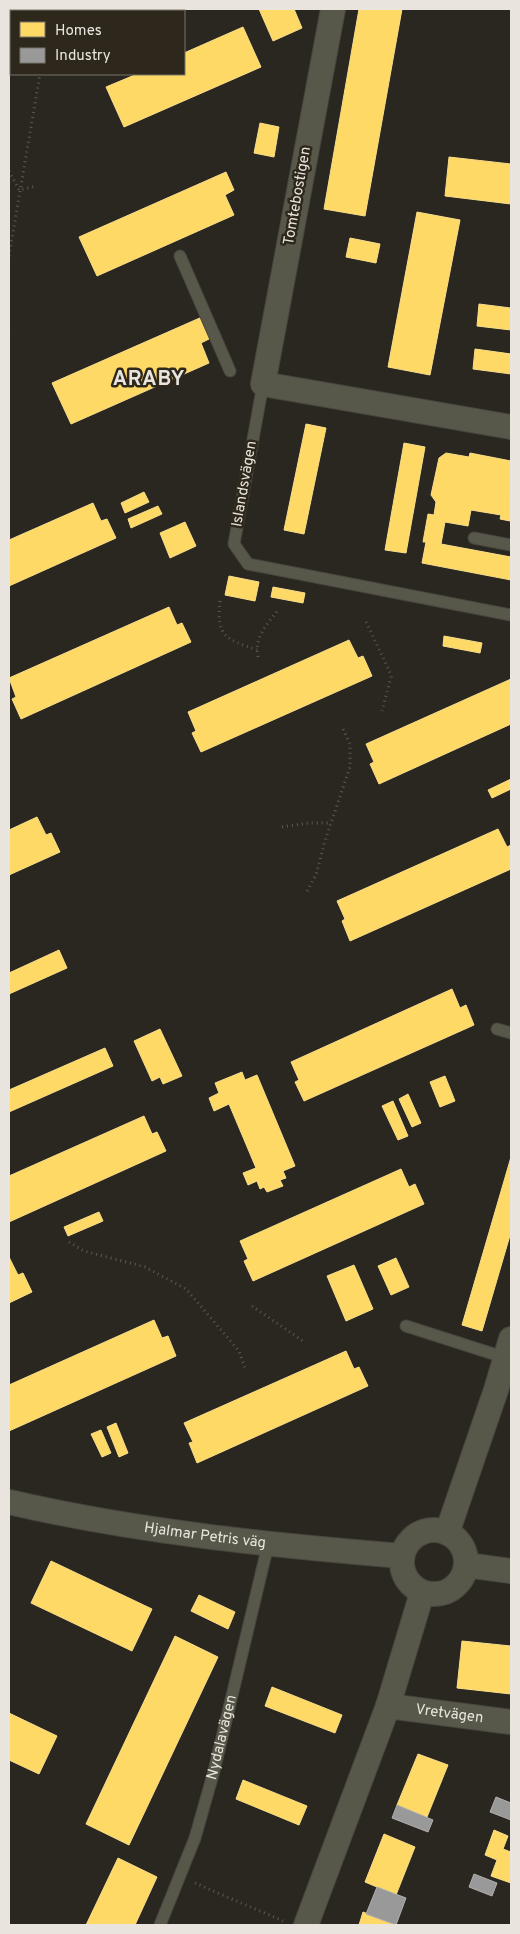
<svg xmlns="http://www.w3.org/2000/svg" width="520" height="1934" font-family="Overpass,sans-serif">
  <rect width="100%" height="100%" fill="#2a2720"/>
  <g fill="#ffd966" stroke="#f8dd8a">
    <path d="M259 9H294L302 28 273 41Z"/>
    <path d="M359 9H402L365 216 324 209Z"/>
    <path d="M243 27 261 67 124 127 106 87 137 74H184V53Z"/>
    <path d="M260 123 279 127 274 157 254 153Z"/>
    <path d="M449 157 511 164V204L445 196Z"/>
    <path d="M226 172 234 190 225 195 234 215 97 276 79 237Z"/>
    <path d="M417 212 460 220 430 375 388 367Z"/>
    <path d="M350 238 380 244 376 263 346 257Z"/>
    <path d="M479 304 511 308V330L477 326Z"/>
    <path d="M202 317 211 338 201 343 209 363 71 424 52 383Z"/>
    <path d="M475 349 511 354V374L473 369Z"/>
    <path d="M306 424 326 428 304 534 284 530Z"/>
    <path d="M404 443 425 447 406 553 385 550Z"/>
    <path d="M446 453 469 457 470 453 511 461 510 521 500 519 501 515 471 510 468 526 445 522 441 544 511 557V580L422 563 426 542H423L428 514 434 515 436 502 431 495 439 458Z"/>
    <path d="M144 492 149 502 125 513 121 503Z"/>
    <path d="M93 503 101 521 107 519 116 538 9 586V540Z"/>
    <path d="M158 506 162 514 131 528 128 519Z"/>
    <path d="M185 522 196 546 170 558 160 533Z"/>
    <path d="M229 576 259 582 255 601 225 595Z"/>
    <path d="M273 587 305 593 303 603 271 597Z"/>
    <path d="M169 607 177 625 182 623 191 642 21 719 12 699 16 697 9 678Z"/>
    <path d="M444 636 482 643 480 653 443 646Z"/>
    <path d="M349 640 358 658 363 656 372 676 201 752 192 733 196 731 188 712Z"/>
    <path d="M511 679V724L379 784 370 764 374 762 366 744Z"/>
    <path d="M511 779V789L492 798 488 790Z"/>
    <path d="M37 817 46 835 51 833 60 852 9 875V830Z"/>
    <path d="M498 829 507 847 511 845V869L350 941 342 921 345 919 337 901Z"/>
    <path d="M59 950 67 968 9 994V973Z"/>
    <path d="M452 989 460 1008 466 1005 474 1025 304 1101 295 1082 299 1080 291 1062Z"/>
    <path d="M160 1029 182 1076 163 1084 160 1077 152 1081 134 1041Z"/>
    <path d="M105 1048 113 1066 9 1112V1090Z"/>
    <path d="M242 1072 245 1080 257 1075 295 1166 283 1171 286 1178 280 1180 283 1186 267 1192 264 1187 260 1189 257 1181 248 1185 243 1173 256 1168 229 1104 214 1111 209 1098 219 1093 215 1083Z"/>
    <path d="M445 1076 455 1101 440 1107 430 1082Z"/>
    <path d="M408 1094 421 1123 412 1127 399 1099Z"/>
    <path d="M393 1101 408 1136 398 1140 382 1106Z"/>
    <path d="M144 1116 152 1134 157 1132 166 1151 9 1222V1176Z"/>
    <path d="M511 1157V1232L482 1331 462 1325Z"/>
    <path d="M401 1169 409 1187 415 1184 424 1204 253 1281 244 1261 248 1259 240 1241Z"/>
    <path d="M99 1212 103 1221 68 1236 64 1227Z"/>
    <path d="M9 1257 18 1275 23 1273 32 1292 9 1303Z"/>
    <path d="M396 1258 409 1287 391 1295 378 1266Z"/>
    <path d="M354 1265 373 1309 346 1321 327 1276Z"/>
    <path d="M154 1320 162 1338 168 1336 176 1356 9 1431V1385Z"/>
    <path d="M346 1351 354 1369 359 1367 368 1386 197 1463 189 1443 193 1442 184 1423Z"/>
    <path d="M116 1423 128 1453 119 1457 107 1427Z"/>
    <path d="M101 1430 111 1453 102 1457 91 1434Z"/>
    <path d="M51 1561 152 1609 132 1651 31 1603Z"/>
    <path d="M199 1595 235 1612 228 1629 191 1611Z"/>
    <path d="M175 1636 218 1657 129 1845 86 1824Z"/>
    <path d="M462 1641 511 1646V1694L457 1688Z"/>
    <path d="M272 1687 342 1715 335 1733 265 1706Z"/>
    <path d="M9 1713 57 1736 39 1774 9 1760Z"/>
    <path d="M418 1754 448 1765 427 1817 397 1805Z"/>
    <path d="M243 1780 307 1806 299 1825 236 1799Z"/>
    <path d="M494 1830 508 1836 503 1849 511 1852V1883L491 1876 497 1860 485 1855Z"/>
    <path d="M384 1834 415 1847 396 1895 365 1882Z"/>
    <path d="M118 1858 157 1877 135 1925H86Z"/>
    <path d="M363 1912 396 1925H359Z"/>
  </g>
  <g fill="#999" stroke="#b1b0ae">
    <path d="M496 1797 511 1803V1820L490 1812Z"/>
    <path d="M397 1805 433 1820 428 1832 392 1818Z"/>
    <path d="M474 1874 497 1883 492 1896 469 1887Z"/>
    <path d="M377 1887 406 1898 396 1925 366 1914Z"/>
  </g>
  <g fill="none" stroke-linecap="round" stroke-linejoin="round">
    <defs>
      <g id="lane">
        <path d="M180 256 230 371"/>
        <path d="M263 384 234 544 248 564 511 615"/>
        <path d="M474 538 511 545"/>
        <path d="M497 1029 511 1033"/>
        <path d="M406 1326 506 1358"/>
        <path id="s1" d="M160 1925 195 1838 214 1771 268 1545"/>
      </g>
      <g id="street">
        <path d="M333 9 263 384 511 427"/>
        <path id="s2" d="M9 1502C138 1532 270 1545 402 1556"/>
        <circle cx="434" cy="1562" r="32"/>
        <path d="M447 1533 496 1390 511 1339"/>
        <path d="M466 1565 511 1571"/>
        <path id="s3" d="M388 1706 511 1722"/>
        <path d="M306 1925 388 1706 422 1593"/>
      </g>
    </defs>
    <use href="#lane" stroke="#48453f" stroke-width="13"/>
    <use href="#street" stroke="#48453f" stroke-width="26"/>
    <g stroke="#5a5a4f" stroke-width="3" stroke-dasharray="1 4" stroke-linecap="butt">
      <path d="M51 11V9"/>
      <path d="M9 65 11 64"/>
      <path d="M9 171 19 190 36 186"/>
      <path d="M9 256 40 74"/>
      <path d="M9 332 13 334"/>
      <path d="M220 601C216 637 226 639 257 650"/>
      <path d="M366 622 389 670 391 677 382 711"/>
      <path d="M258 657C254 637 267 624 279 609"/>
      <path d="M282 827 308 823H331"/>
      <path d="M307 891 316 875 325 841 350 767V744L343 729"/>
      <path d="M69 1242 84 1251 145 1267 186 1289 239 1351 245 1368"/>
      <path d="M252 1306 303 1341"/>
      <path d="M195 1883 283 1921"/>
    </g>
    <use href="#lane" stroke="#575849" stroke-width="11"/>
    <use href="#street" stroke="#575849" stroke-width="24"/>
  </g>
  <g text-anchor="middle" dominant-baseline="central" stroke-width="5" stroke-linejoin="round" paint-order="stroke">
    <g font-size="15" fill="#e9e5de" stroke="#2e281c">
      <text transform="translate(298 196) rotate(-80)">Tomtebostigen</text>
      <text transform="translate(245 484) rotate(-80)">Islandsvägen</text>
      <text stroke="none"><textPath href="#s2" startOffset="199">Hjalmar Petris väg</textPath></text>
      <text stroke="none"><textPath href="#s3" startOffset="62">Vretvägen</textPath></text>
      <text stroke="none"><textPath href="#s1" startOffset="198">Nydalavägen</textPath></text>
    </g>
    <g font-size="20" font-weight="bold" letter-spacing="1" fill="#e9e5de" stroke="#2e281c">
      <text x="149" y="380">ARABY</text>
    </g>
  </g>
  <rect width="520" height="1934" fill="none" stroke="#e9e5de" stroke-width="20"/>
  <rect x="10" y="10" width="175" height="65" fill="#2e281c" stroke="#79746a"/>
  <rect x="20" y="22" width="25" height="15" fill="#ffd966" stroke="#79746a"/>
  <text x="55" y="35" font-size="15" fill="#e9e5de">Homes</text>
  <rect x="20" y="48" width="25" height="15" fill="#999999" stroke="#79746a"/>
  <text x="55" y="60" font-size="15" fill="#e9e5de">Industry</text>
</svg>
